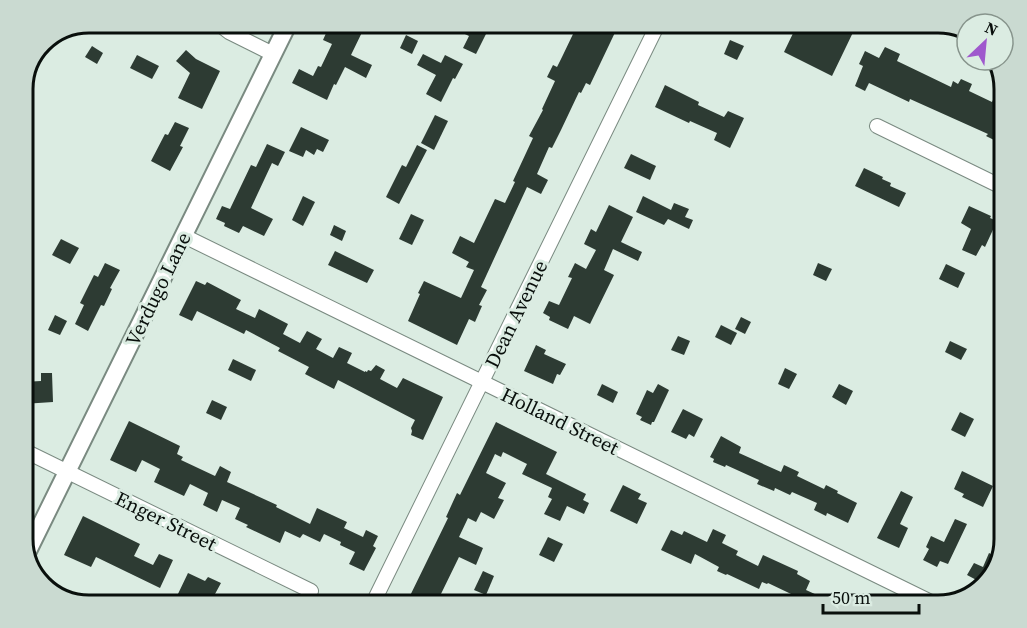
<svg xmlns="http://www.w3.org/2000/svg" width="1027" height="628" font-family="'Source Serif 4',serif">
  <rect width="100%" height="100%" fill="#dbece2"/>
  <g fill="#2d3b33">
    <path d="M331 22H367L351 55 372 65 366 78 345 67 336 85 334 84 327 100 292 83 299 69 313 76 318 66 321 67 332 44 323 40Z"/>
    <path d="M440 22H492L476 54 463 48 469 36Z"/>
    <path d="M574 22H620L590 85 586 83 581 93 579 92 561 130 552 148 549 147 537 174 548 180 541 194 527 187 481 287 487 290 479 305 482 306 475 322 469 319 457 345 408 321 420 294 418 293 424 281 461 298 474 270 466 267 469 262 452 253 460 236 474 243 495 199 505 203 515 182 513 181 533 138 529 136 543 110 542 109 555 81 547 77 553 65 557 67 562 57 574 32 570 31Z"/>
    <path d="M814 22H858L832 76 784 52 798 23 811 29Z"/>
    <path d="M406 35 418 41 412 54 400 48Z"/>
    <path d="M730 40 744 46 737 60 724 54Z"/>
    <path d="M92 46 103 53 97 64 85 57Z"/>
    <path d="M885 47 900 54 897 61 922 73 951 87 953 81 958 84 961 79 972 84 969 91 992 102 993 100 1004 105V134L1000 132 996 141 986 136 988 134 910 99 909 102 869 83 865 91 855 86 863 66 859 64 865 51 879 58Z"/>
    <path d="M186 50 196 59 220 71 202 109 178 98 190 73 176 61Z"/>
    <path d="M423 54 441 63 445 55 463 64 455 79 453 78 441 102 426 94 436 75 417 65Z"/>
    <path d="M137 55 159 66 152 79 130 68Z"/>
    <path d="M665 85 699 102 698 105 724 117 728 111 744 118 730 148 714 140 717 133 690 121 689 123 655 107Z"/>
    <path d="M435 115 448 121 434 150 421 143Z"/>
    <path d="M175 122 189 128 180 146 183 147 170 171 151 161 165 134 168 135Z"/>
    <path d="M301 127 329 140 323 152 317 149 314 155 306 150 303 157 289 151Z"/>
    <path d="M267 144 285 152 278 166 272 163 251 208 273 219 264 236 243 226 239 233 224 226 225 223 216 219 222 206 230 209 251 165 256 167Z"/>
    <path d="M417 145 427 150 399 204 386 197 402 165 406 167Z"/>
    <path d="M631 154 656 166 650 180 624 168Z"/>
    <path d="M864 168 883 177 882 179 891 183 890 186 906 193 899 207 855 186Z"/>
    <path d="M303 196 315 202 303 226 292 220Z"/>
    <path d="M643 196 671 210 674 203 689 209 685 217 693 220 689 229 668 219 664 225 636 212Z"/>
    <path d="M609 205 633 217 621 242 642 252 638 261 613 249 604 270 614 275 590 324 574 316 568 329 549 320 550 317 543 313 549 301 559 305 572 278 568 277 575 263 586 269 596 250 584 244 591 229 596 232Z"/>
    <path d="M969 206 991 216 990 218 997 221 985 247 982 245 976 256 962 250 971 229 961 223Z"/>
    <path d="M411 214 424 220 412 245 399 239Z"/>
    <path d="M334 225 346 231 342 241 330 235Z"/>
    <path d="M61 239 79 248 70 264 52 255Z"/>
    <path d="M335 251 374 270 367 283 328 265Z"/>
    <path d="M105 263 120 270 110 288 112 289 104 306 101 305 88 331 75 324 84 305 80 303 94 275 98 277Z"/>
    <path d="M818 263 832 269 826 281 813 275Z"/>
    <path d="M946 264 965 273 958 288 939 279Z"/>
    <path d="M196 281 205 285 207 282 241 300 236 309 255 318 259 309 288 324 283 334 300 343 307 331 322 339 316 349 333 358 339 347 352 353 347 363 365 372V371L367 372 368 370 371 371 376 365 385 370 380 379 397 388 403 378 443 397 423 440 411 435 412 431 411 428 415 420 338 380 334 389 305 374 309 367 278 351 280 348 246 330 244 334 197 311 192 321 179 315Z"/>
    <path d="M55 315 67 321 60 335 48 330Z"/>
    <path d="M741 317 751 322 745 334 735 329Z"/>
    <path d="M721 325 737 333 731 345 715 337Z"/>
    <path d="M678 336 690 341 684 355 671 350Z"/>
    <path d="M950 341 967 349 961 360 945 352Z"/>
    <path d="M536 345 546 350 544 354 566 364 560 375 557 374 553 384 524 371Z"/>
    <path d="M233 359 256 370 251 381 228 370Z"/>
    <path d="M785 368 797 374 789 389 778 384Z"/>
    <path d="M41 373H52L53 402 23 404V382L41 381Z"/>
    <path d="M602 384 618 392 613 403 597 395Z"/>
    <path d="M658 384 669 390 654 422H652L651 425 640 420 642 417 636 414 647 390 653 393Z"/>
    <path d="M839 384 853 391 846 405 832 397Z"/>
    <path d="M212 400 227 407 221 420 206 413Z"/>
    <path d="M683 409 703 419 694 437 689 434 686 439 671 432Z"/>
    <path d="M960 412 974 419 965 437 951 430Z"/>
    <path d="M129 421 180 446 177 454 183 457 181 460 215 476 220 466 231 472 227 482 277 505 276 507 310 524 317 508 347 522 344 528 363 537 366 530 378 536 373 546 376 548 364 571 349 564 355 552 340 545 341 542 324 534 320 542 303 534 300 538 285 531 280 543 246 527 248 525 235 519 240 508 222 500 217 512 203 505 208 493 190 484 184 496 154 482 160 469 142 460 136 472 110 460Z"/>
    <path d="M496 422 557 452 546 474 586 494 583 500 589 503 584 514 567 506 560 521 544 514 552 499 548 497 552 488 522 474 527 464 503 452 501 457 495 454 486 473 506 483 498 498 504 500 494 519 481 512 476 522 468 518 459 537 483 548 476 565 459 557 439 598 456 606H405L448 518 446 517 457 493 460 495Z"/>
    <path d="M721 436 741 447 739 453 781 472 784 465 799 472 797 476 824 489 826 485 838 491 837 493 857 503 848 523 827 513 826 516 814 510 817 503 792 492 790 495 775 488 774 491 757 484 759 480 726 465 725 467 713 462 714 459 710 457Z"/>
    <path d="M962 471 993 486 983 507 962 497 964 494 954 489Z"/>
    <path d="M623 485 641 494 638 499 647 503 637 524 610 511Z"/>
    <path d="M901 491 913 497 900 524 908 528 899 548 877 538Z"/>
    <path d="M83 516 140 544 134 556 153 565 159 554 173 560 160 588 96 557 91 567 64 555Z"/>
    <path d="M955 519 967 524 948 564 940 561 937 567 923 560 929 549 926 547 931 536 944 542Z"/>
    <path d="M713 529 726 535 722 543 738 551 736 555 758 566 763 555 798 571 797 574 810 581 806 590 828 600 833 590 846 596 842 605H809L810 603 768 583 767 584 762 582 759 589 727 574 726 575 717 571 719 567 695 554 691 564 661 550 671 530 682 535 684 531 707 542Z"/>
    <path d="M548 537 563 544 554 562 539 555Z"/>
    <path d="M989 553 999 558 995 572 984 584 967 575 974 563 983 567Z"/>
    <path d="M483 571 494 576 486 595 474 590Z"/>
    <path d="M188 573 205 581 208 577 221 583 215 594 221 597V598L237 606H196L177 596Z"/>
  </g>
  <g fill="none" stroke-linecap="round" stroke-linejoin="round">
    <defs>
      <g id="minor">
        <path d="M216 22 229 32 273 54"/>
        <path d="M877 126 1004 188"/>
        <path d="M184 236 937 605"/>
        <path d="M23 450 311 591"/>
        <path d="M372 605 659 22"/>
      </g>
      <path id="tertiary" d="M26 555 289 22"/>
    </defs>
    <use href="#minor" stroke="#7a8a81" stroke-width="16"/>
    <use href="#tertiary" stroke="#7a8a81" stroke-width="20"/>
    <use href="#minor" stroke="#fff" stroke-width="14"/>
    <use href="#tertiary" stroke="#fff" stroke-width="16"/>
  </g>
  <g text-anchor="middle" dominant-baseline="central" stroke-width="6" stroke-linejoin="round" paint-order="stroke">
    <g font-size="20" fill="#090f0c" stroke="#dbece2">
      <text transform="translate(158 289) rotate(-64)">Verdugo Lane</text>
      <text transform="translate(516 314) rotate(-64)">Dean Avenue</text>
      <text transform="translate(560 421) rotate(26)">Holland Street</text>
      <text transform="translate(166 521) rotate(26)">Enger Street</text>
    </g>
  </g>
  <path d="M0 0H1027V628H0ZM89 33H938A56 56 0 0 1 994 89V539A56 56 0 0 1 938 595H89A56 56 0 0 1 33 539V89A56 56 0 0 1 89 33Z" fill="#cadad1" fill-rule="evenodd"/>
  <path fill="none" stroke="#090f0c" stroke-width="3" d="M89 33H938A56 56 0 0 1 994 89V539A56 56 0 0 1 938 595H89A56 56 0 0 1 33 539V89A56 56 0 0 1 89 33Z"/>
  <g transform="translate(985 42) rotate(26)"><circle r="28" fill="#dbece2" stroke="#87948c" stroke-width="1.5"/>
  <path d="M0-4.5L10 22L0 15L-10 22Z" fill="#9f58cd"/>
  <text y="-9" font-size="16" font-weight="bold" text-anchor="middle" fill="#090f0c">N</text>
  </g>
  <path d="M823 604v9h96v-9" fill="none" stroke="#090f0c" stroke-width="3"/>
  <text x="832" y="604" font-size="18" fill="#090f0c" stroke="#dbece2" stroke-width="4.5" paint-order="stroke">50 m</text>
</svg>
